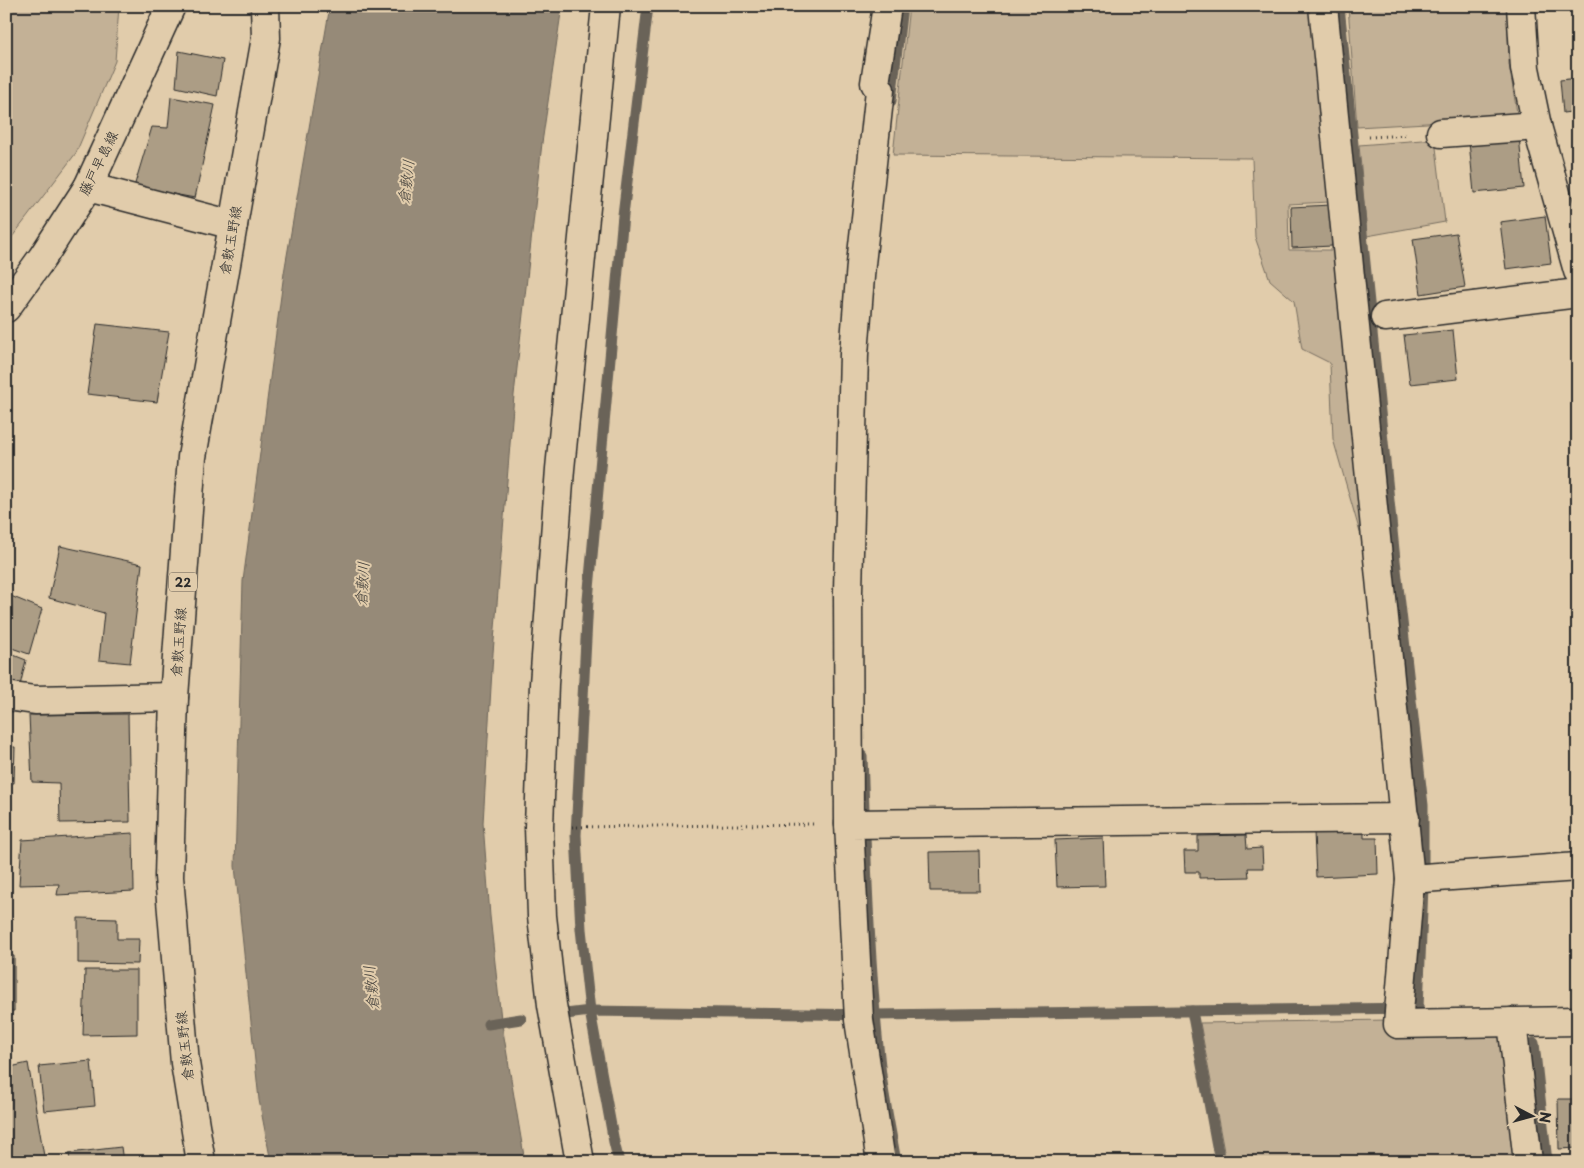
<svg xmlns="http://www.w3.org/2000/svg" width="1584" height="1168" font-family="'Playpen Sans','Klee One',sans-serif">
  <rect width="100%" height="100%" fill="#e1ccab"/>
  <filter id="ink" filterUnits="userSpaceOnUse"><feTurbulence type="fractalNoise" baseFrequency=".02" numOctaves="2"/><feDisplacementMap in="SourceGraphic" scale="10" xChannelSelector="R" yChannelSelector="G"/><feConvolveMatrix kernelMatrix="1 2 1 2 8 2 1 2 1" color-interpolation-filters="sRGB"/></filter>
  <g filter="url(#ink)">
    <g fill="#c3b196" stroke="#776e60">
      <path d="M6 6H119L115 61 76 153 6 245Z"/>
      <path d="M909 6H1313L1330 202 1288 204 1289 250H1335L1363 543 1333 439 1330 363 1302 349 1294 301 1270 280 1255 237 1252 158 893 155Z"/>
      <path d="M1348 6H1507L1509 64 1517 113 1444 122 1357 127Z"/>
      <path d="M1435 139 1445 222 1367 236 1359 145Z"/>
      <path d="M1389 1020 1390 1035 1502 1036 1515 1162H1226L1200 1023Z"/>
    </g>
    <path fill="#968a78" stroke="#6b6459" d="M330 6H562L542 143 514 395 493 653 483 823 490 916 501 1019 525 1162H271L259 1100 235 866 243 581 284 273Z"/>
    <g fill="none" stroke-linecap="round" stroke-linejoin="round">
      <g stroke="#6b6459" stroke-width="11">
        <path d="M891 101 902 6"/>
        <path d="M862 756C866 862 869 969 881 1075 885 1104 891 1133 896 1162"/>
        <path d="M1192 1011 1220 1162"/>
        <path d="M566 1014 590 1011 875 1015 1418 1008 1423 886V805L1395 560 1339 6"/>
        <path d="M488 1024 521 1019"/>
        <path d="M1534 1043 1547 1162"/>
        <path d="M619 1162 614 1142 590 1011 581 929 576 835 588 600 623 215 648 6"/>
      </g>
    </g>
    <g fill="#ac9d85" stroke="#2b2b2b">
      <path d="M179 51 223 60 217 96 176 87Z"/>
      <path d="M1578 78V111L1563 113 1560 80Z"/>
      <path d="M171 97 215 105 195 198 134 187 152 127 168 128Z"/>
      <path d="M1519 137 1524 188 1474 193 1469 142Z"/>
      <path d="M1331 205 1332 246 1292 248 1291 207Z"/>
      <path d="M1545 216 1551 263 1506 269 1500 222Z"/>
      <path d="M1456 233 1465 287 1421 294 1413 239Z"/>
      <path d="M97 324 169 332 157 402 87 394Z"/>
      <path d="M1453 330 1458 379 1410 384 1404 335Z"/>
      <path d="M60 546 142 564 130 663 99 660 104 613 49 598Z"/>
      <path d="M6 594 42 609 29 654 6 646Z"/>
      <path d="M6 652 26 660 19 690 6 686Z"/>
      <path d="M128 714 130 822 60 823 59 783 32 782 29 715Z"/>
      <path d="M6 747H15L14 783H6Z"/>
      <path d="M1364 831V838H1377L1378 874 1316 877 1314 832Z"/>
      <path d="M133 833 134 891 57 895 59 884 19 885 22 840Z"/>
      <path d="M1246 835 1247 849 1262 848 1263 868H1248L1249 877 1199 878V872H1185L1184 851H1198V836Z"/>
      <path d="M1103 838 1105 886 1057 887 1055 840Z"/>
      <path d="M979 851 980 891H930L929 852Z"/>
      <path d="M78 918 117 919V939H139L138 964 78 963Z"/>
      <path d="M6 955 14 956V1011H6Z"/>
      <path d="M85 970H137V1034L83 1035Z"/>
      <path d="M91 1061 95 1106 44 1111 39 1066Z"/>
      <path d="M28 1063 45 1162H6V1068Z"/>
      <path d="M1558 1099H1578V1148L1559 1149Z"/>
      <path d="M121 1147 123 1162H70L69 1153Z"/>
    </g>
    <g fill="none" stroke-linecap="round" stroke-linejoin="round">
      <defs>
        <g id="minor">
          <path d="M1323 6 1410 879 1398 1024 1578 1021"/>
          <path d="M1521 6 1525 68 1537 126 1578 271"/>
          <path d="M1441 133 1537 126"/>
          <path d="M88 187 233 225"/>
          <path d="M1385 317 1578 293"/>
          <path d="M6 696 35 700 174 697"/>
          <path d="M849 824 848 591 854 354 861 264 880 90 875 83 887 6"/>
          <path d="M1410 879 1578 867"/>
          <path d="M1512 1022 1528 1162"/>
          <path d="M580 1162 552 1005 542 916 539 827 544 684 560 469 606 6"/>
          <path d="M881 1162 859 1020 849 824 1405 818"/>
        </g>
        <path id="secondary" d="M6 308 42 258 88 187 171 6"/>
        <path id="primary" d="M201 1162 185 1063 169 877 174 697 192 457 266 38 265 6"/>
      </defs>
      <use href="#minor" stroke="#2b2b2b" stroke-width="31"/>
      <use href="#secondary" stroke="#2b2b2b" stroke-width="31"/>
      <use href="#primary" stroke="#2b2b2b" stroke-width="31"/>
      <g stroke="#2b2b2b" stroke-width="3" stroke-dasharray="1 4" stroke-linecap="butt">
        <path d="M1369 137 1408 135"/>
        <path d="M572 827 816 824"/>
      </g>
      <use href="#minor" stroke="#e1ccab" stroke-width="28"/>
      <use href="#secondary" stroke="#e1ccab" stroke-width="28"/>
      <use href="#primary" stroke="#e1ccab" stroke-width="28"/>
    </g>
  </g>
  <g text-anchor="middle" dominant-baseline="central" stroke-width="4" stroke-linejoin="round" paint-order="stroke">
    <rect fill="#e1ccab" stroke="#625b51" stroke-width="1" x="169" y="572.5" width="28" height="19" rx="4"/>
    <g font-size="12" font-weight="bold" fill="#2b2b2b">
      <text x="183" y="582">22</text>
    </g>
    <g font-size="14" fill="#2b2b2b" stroke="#e1ccab">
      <text transform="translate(98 163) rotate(-64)">藤戸早島線</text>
      <text transform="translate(230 240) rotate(-80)">倉敷玉野線</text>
      <text transform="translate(178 642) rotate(-86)">倉敷玉野線</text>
      <text transform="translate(184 1046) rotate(-96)">倉敷玉野線</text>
    </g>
    <g font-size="15" font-style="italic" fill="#403e3a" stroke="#e1ccab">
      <text transform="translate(405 182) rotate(-83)">倉敷川</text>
      <text transform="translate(361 584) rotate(-87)">倉敷川</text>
      <text transform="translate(370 988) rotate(-96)">倉敷川</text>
    </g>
  </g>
  <rect width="1584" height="1168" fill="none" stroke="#e1ccab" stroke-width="25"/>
  <rect x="12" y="12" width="1559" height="1143" fill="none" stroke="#2b2b2b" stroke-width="2" filter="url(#ink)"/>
  <g transform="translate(1532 1116) rotate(96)" stroke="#e1ccab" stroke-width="4" paint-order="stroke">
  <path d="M0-4L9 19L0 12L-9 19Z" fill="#2b2b2b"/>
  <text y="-8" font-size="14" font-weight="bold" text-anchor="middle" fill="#2b2b2b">N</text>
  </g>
</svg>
